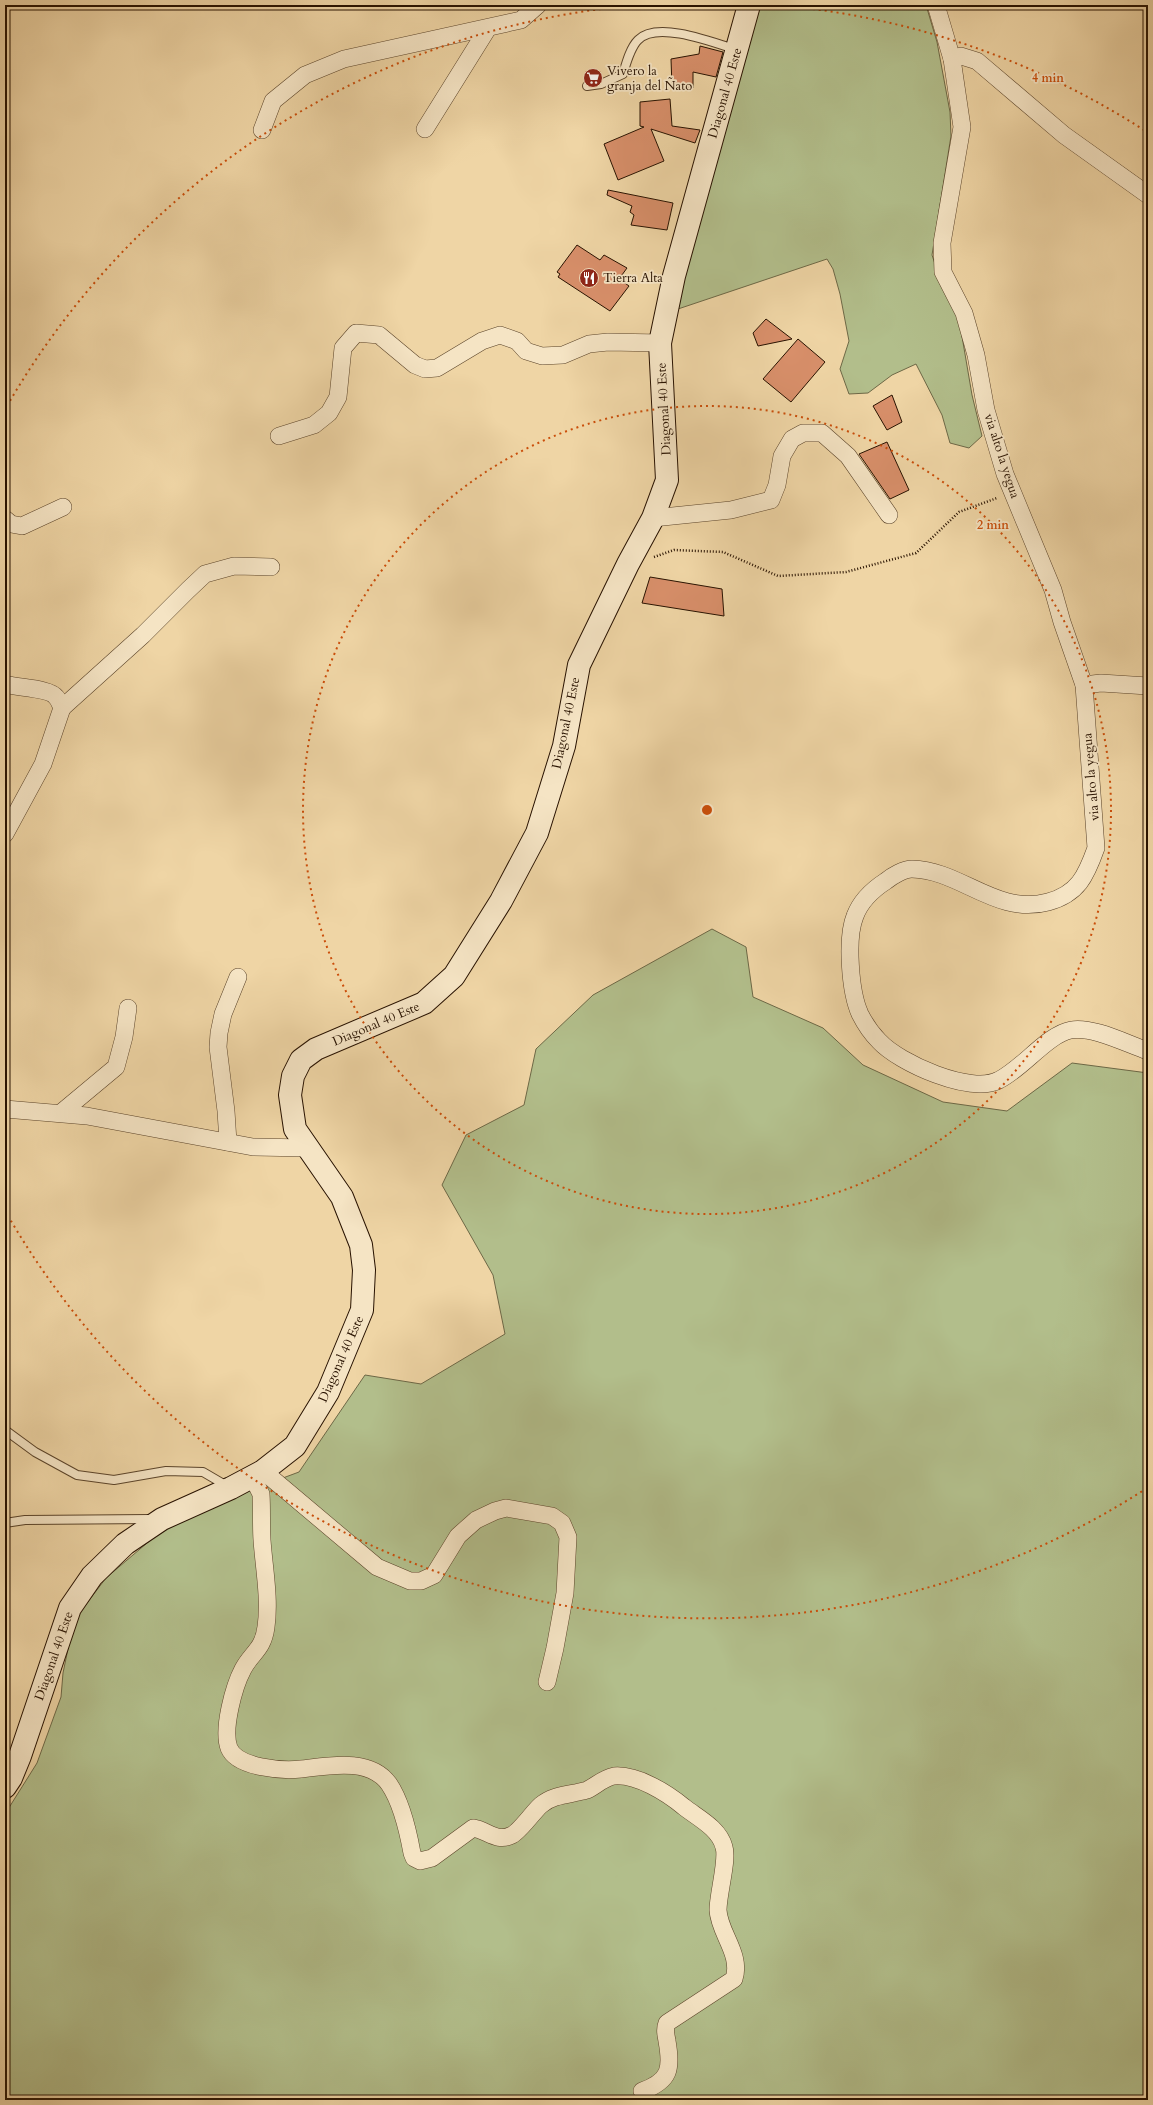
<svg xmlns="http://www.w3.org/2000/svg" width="1153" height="2105" font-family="Cardo,serif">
  <rect width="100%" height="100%" fill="#efd5a5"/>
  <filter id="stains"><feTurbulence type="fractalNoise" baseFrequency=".005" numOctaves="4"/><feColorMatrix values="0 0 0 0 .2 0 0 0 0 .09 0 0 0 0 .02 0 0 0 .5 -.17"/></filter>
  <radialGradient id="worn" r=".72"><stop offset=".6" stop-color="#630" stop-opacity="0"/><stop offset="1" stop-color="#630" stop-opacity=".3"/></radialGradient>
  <g fill="#b2be8b" stroke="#6d6846">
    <path d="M758 5H926L937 42 950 112 951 136 932 255 946 296 958 313 972 395 982 436 969 448 950 443 942 415 916 364 892 375 868 393 849 394 840 369 849 341 840 294 833 269 827 259 675 310Z"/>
    <path d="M712 929 746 947 753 997 823 1028 863 1065 943 1102 1007 1111 1072 1063 1148 1073V2100H5V1814L37 1763 61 1697 63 1673 74 1620 106 1578 167 1526 213 1504 299 1472 365 1375 421 1384 505 1334 493 1275 442 1185 466 1135 524 1105 536 1049 593 995Z"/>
  </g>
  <g fill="#d88f6a" stroke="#281200">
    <path d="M700 46 723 52 716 77 693 72V88L672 87 671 59 699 54Z"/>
    <path d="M670 99 672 126 700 130 695 143 651 129 664 161 618 180 604 144 644 127 640 126V102Z"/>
    <path d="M608 190 673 203 667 230 631 225 634 215 630 212 632 206 607 195Z"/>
    <path d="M577 245 600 260 604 255 627 268 619 279 629 286 610 311 558 277 560 274 557 272Z"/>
    <path d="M766 319 792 339 758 346 753 333Z"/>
    <path d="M798 339 825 362 791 402 763 379Z"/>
    <path d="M892 395 902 422 887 430 873 406Z"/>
    <path d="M887 442 909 490 890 499 859 454Z"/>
    <path d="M650 577 722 589 724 616 642 603Z"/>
  </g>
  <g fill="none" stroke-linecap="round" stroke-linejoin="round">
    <defs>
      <g id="lane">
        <path d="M587 86 601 84 623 74C626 64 630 48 638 40 657 20 715 43 737 50"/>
        <path d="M5 1430 35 1452 77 1475 114 1480 166 1471 203 1472 227 1486"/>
        <path d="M5 1523 25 1520 151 1519"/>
      </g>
      <g id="street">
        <path d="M936 5 952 59 962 127 942 243 943 272 964 313 976 355 986 410 1005 474 1053 590 1062 622 1084 685 1096 848C1086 876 1078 894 1048 902 996 916 961 870 912 869 904 869 892 876 886 881 872 890 861 900 855 916 846 938 850 992 860 1014 864 1022 872 1034 879 1041 899 1063 971 1095 999 1080 1022 1069 1048 1034 1071 1030 1093 1026 1127 1044 1148 1051"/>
        <path d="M952 59 961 56 977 61 1064 135 1148 195"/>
        <path d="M425 129 488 28"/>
        <path d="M262 130 273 101 305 75 344 59 521 20 538 5"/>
        <path d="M279 436 314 425 329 413 338 397 343 348 356 333 379 335 415 365 425 369 437 368 482 341 500 335 517 341 526 351 542 356 563 355 589 344 608 342 660 343"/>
        <path d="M653 518 731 510 771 500 777 485 782 456 792 439 803 433H822L848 456 889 515"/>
        <path d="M5 519 11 524 22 526 63 507"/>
        <path d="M5 684C17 688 50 688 56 697 59 700 60 704 62 708L43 764 5 834"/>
        <path d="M1084 685 1101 683 1148 686"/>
        <path d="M62 708 143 635 188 590 205 574 234 566 271 567"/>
        <path d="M5 1109 87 1116 253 1147 307 1148"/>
        <path d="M62 1112 116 1067 124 1037 128 1008"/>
        <path d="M228 1142 226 1111 218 1047 219 1033 223 1014 238 977"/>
        <path d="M263 1471 377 1567 410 1581H421L434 1575 458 1536 476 1520 495 1511 506 1508 552 1516 562 1523 568 1537 565 1593 555 1648 547 1682"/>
        <path d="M253 1478 261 1494C262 1510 261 1525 262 1540 264 1568 270 1599 266 1627 263 1650 252 1652 243 1669 234 1686 222 1729 229 1748 237 1768 283 1771 301 1769 328 1766 370 1757 389 1784 402 1803 408 1831 412 1853L414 1858 420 1861 432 1858 473 1828C487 1830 497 1843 512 1835 520 1831 533 1812 541 1805 554 1794 571 1795 587 1790 596 1786 603 1778 614 1776 637 1774 667 1793 684 1807 698 1818 719 1828 724 1847 728 1860 718 1894 718 1910 719 1933 742 1954 734 1979L667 2023C664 2030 666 2034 667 2041 672 2069 670 2081 642 2091"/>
      </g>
      <path id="secondary" d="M5 1787 11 1778 20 1756 70 1608 92 1576 125 1544 162 1519 231 1488 263 1471 295 1446 328 1392 362 1310 364 1270 361 1245 342 1197 295 1129 290 1095 293 1076 301 1060 316 1049 424 1003 454 976 501 901 537 833 564 746 579 665 628 564 653 518 667 480 660 343 674 276 749 5"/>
    </defs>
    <use href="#lane" stroke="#5a4329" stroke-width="10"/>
    <use href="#street" stroke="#5a4329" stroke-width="18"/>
    <use href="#secondary" stroke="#281200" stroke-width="24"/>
    <path stroke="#281200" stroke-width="2.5" stroke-dasharray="1 2" stroke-linecap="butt" d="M654 557 674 550 723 552 778 576 846 572 916 553 959 512 997 498"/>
    <use href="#lane" stroke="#f5e4c4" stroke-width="8"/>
    <use href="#street" stroke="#f5e4c4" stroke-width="17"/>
    <use href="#secondary" stroke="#f5e4c4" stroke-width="22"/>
  </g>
  <g fill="none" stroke="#cb4e0a" stroke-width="2" stroke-dasharray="2 4">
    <circle cx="707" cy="810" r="404"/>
    <path d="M1147 1488A808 808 0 0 1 7 1214M7 406A808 808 0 0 1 637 5M777 5A808 808 0 0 1 1147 132"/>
  </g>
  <defs>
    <symbol id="supermarket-disc" viewBox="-11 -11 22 22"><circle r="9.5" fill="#8f2418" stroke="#f5e4c4"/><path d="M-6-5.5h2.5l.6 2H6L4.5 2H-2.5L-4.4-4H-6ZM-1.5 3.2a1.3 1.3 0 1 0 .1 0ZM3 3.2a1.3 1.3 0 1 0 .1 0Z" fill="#fff"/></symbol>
    <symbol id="restaurant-disc" viewBox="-11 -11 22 22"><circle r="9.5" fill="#8f2418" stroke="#f5e4c4"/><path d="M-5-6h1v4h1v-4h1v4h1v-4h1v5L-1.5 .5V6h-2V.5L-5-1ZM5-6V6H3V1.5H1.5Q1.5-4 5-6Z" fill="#fff"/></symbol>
  </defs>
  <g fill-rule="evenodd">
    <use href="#supermarket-disc" x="582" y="67" width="22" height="22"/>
    <use href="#restaurant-disc" x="578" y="267" width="22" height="22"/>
  </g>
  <g text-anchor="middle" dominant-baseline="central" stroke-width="3.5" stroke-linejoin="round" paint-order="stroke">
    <g font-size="13" fill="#281200" stroke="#f5e4c4" text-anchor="start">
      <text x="607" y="71">Vivero la<tspan x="607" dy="15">granja del Ñato</tspan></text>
      <text x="603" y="278">Tierra Alta</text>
    </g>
    <g font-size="13" fill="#281200" stroke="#f5e4c4">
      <text transform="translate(725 93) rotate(-74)">Diagonal 40 Este</text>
      <text transform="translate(664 409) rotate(-93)">Diagonal 40 Este</text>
      <text transform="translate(1002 456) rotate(72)">via alto la yegua</text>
      <text transform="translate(566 723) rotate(-78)">Diagonal 40 Este</text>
      <text transform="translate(1091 777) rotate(-95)">via alto la yegua</text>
      <text transform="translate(376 1024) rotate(-23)">Diagonal 40 Este</text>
      <text transform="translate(341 1359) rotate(-66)">Diagonal 40 Este</text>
      <text transform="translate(54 1656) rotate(-71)">Diagonal 40 Este</text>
    </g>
  </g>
  <circle cx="707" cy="810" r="6" fill="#cb4e0a" stroke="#f5e4c4" stroke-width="2"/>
  <g font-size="12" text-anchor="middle" font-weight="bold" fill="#cb4e0a" stroke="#f5e4c4" stroke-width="3.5" stroke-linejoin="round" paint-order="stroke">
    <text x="1048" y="82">4 min</text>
    <text x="993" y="529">2 min</text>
  </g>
  <rect width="1153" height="2105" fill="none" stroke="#efd5a5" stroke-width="20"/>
  <rect x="6" y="6" width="1141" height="2093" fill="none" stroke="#281200" stroke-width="2"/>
  <rect x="10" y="10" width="1133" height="2085" fill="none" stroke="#281200"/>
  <rect width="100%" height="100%" filter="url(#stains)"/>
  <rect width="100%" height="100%" fill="url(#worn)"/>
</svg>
